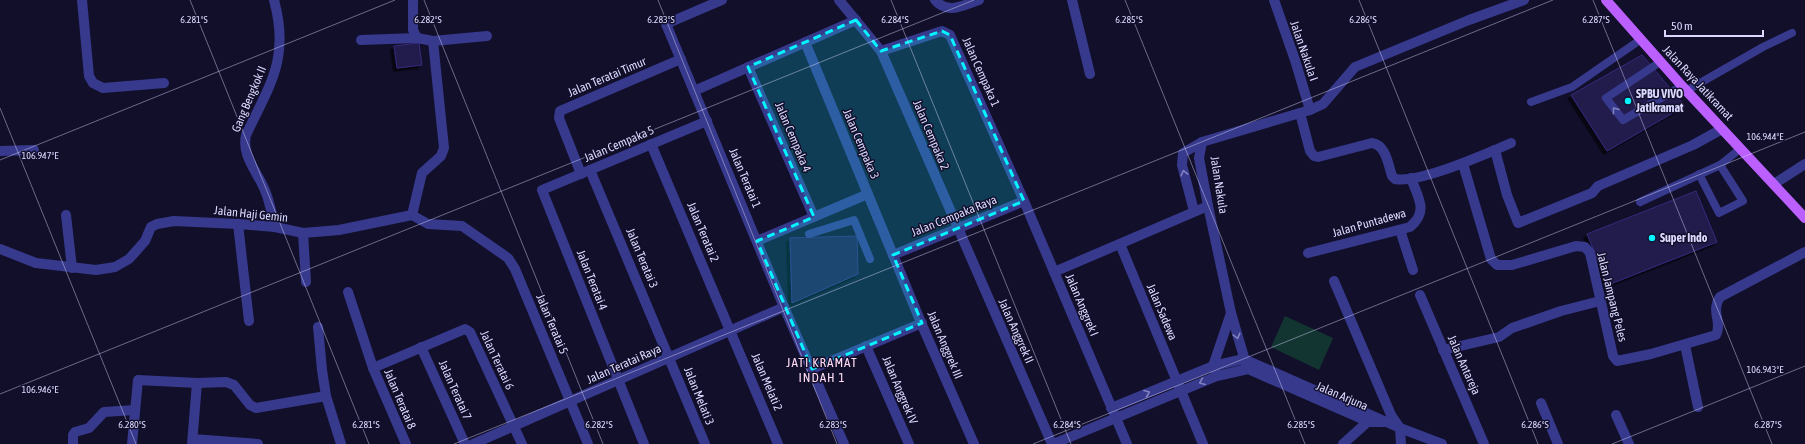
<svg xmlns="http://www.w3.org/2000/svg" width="1805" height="444" font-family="'Asap Condensed',sans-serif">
  <defs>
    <filter id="shadow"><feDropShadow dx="-3.5" dy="3.5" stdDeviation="0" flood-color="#0009"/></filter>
  </defs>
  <rect width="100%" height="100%" fill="#120f2b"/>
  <path fill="#123532" d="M1285 316 1333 338 1319 370 1271 347Z"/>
  <g fill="#211a4d" stroke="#362a7b" filter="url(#shadow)">
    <path d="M419 43 422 65 397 68 394 46Z"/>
    <path d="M1642 55 1685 106 1607 151 1571 95Z"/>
    <path d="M1696 191 1717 242 1608 285 1587 234Z"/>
    <path d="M857 236 858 274 792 303 790 238Z"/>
  </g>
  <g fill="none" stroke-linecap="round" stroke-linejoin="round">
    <g stroke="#37398d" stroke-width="8">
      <path d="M1660 62 1606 98 1623 120 1682 86"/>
      <path d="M1686 91 1763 47 1792 33"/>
      <path d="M1531 102 1572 87 1640 40"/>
      <path d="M1699 174 1719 213 1743 201 1720 165"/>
      <path d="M1640 202 1720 165 1740 149"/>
      <path d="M809 234 854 220 870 259"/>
    </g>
    <g stroke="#37398d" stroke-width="10">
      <path d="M82 0 89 76 93 83 103 88 164 83"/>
      <path d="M274 0C290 59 270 84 246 135 241 157 259 173 266 193 270 203 272 216 275 227"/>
      <path d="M413 0V30L417 38 433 41 487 36"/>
      <path d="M722 0 666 24 784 307 844 444"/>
      <path d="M839 0 881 51 942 31 950 35 1024 201 1127 444"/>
      <path d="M935 0C947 15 964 5 979 0"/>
      <path d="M1072 0 1090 74"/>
      <path d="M1274 0 1295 60 1310 110"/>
      <path d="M361 40 417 38"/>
      <path d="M805 42 922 325 974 444"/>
      <path d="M881 51 1052 444"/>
      <path d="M748 67 814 217"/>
      <path d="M694 91 856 20"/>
      <path d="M1300 113 1310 151 1314 156 1318 157 1372 143C1386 145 1388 164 1392 176L1395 179C1418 183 1473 159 1495 150L1507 195 1518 223 1592 193 1598 186 1693 145 1722 129"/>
      <path d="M1202 142 1199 158 1208 206 1231 313 1246 364"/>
      <path d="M651 144 778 444"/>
      <path d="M1495 150 1511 143"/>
      <path d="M0 151 34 150"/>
      <path d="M1463 164 1491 259 1497 265H1512L1576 246 1585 247 1590 253 1613 356 1617 361 1651 354 1716 335C1723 322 1710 312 1720 297L1805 252"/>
      <path d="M590 170 705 444"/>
      <path d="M581 174 559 118 560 111 681 59"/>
      <path d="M1774 184 1805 164"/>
      <path d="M1194 211 1182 165 1183 153 1202 142 1310 110 1323 104 1355 67 1469 20 1524 0"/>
      <path d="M66 215 72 268"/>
      <path d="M412 215 422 173 441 156 444 148 433 41"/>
      <path d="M238 224 249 321"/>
      <path d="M1400 230 1413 270"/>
      <path d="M303 233 306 282"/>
      <path d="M757 241 868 194"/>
      <path d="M1120 244 1203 444"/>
      <path d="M0 249 36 263 96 270 115 267 129 259 145 241 151 227 157 224 174 221 238 224 275 227 303 233 339 230 412 215 428 224 462 226 508 258 515 269 588 444"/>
      <path d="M1308 253 1410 227C1429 211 1418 198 1411 178"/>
      <path d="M893 255 1024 201"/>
      <path d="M1054 272 1208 206"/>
      <path d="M1334 281 1391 415 1400 428 1401 444"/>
      <path d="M348 292 373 368"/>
      <path d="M1420 295 1484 444"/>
      <path d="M318 327 322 370 326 396 341 444"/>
      <path d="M1685 345 1698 407"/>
      <path d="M866 346 909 444"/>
      <path d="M421 347 465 444"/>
      <path d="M1443 350 1499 337 1512 328 1561 311 1600 301"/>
      <path d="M812 369 922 323"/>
      <path d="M1215 370 1213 366 1231 313"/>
      <path d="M1541 403 1558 444"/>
      <path d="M1111 408 1213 366 1244 359 1400 428 1442 444"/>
      <path d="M1616 415 1629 444"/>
      <path d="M193 439 258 444"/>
      <path d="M73 444V435L75 432 89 428 104 412 135 410"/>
      <path d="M132 444 138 380 197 383 226 382 234 385 250 405 256 408 326 396"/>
      <path d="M192 444 197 383"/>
      <path d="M406 444 373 368 465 329 470 332 522 444"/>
      <path d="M473 444 784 307"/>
      <path d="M644 444 542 190 707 121"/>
      <path d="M1053 444 1217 376 1248 369 1369 422H1389"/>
      <path d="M1343 444 1373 417"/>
    </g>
    <path stroke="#bb60ff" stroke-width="10" d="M1606 0 1682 86 1805 218"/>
  </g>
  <defs><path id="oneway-chevron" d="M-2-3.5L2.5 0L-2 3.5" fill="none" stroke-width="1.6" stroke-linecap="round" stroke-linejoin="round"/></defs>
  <g stroke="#8181c0">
    <use href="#oneway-chevron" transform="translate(1615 110) rotate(-127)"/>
    <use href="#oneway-chevron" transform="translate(1184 173) rotate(-104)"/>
    <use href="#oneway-chevron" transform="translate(1237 336) rotate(75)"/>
    <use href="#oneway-chevron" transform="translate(1202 382) rotate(158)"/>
    <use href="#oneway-chevron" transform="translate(1147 393) rotate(-22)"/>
  </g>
  <path fill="#05f4ff" fill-opacity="0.2" stroke="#05f4ff" stroke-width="3" stroke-dasharray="8 5" stroke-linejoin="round" d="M856 20 881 51 942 31 950 35 1024 201 893 255 922 323 812 369 757 241 814 217 748 67Z"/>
  <path fill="none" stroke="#dbd9ff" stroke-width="1" stroke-opacity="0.45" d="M190 0 369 444M424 0 603 444M658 0 837 444M891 0 1071 444M1125 0 1305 444M1359 0 1538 444M1593 0 1772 444M0 108 136 444M0 160 395 0M0 394 974 0M454 444 1553 0M1033 444 1805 132M1612 444 1805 366"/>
  <g fill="#05f4ff" stroke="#120f2b" stroke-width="1.5">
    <circle cx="1628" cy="101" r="4"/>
    <circle cx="1652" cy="238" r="4"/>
  </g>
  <g text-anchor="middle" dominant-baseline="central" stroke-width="3" stroke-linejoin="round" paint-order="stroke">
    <g font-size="12" fill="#dbd9ff" stroke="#120f2b">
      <text transform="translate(1304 51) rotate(71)">Jalan Nakula I</text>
      <text transform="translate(981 72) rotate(66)">Jalan Cempaka 1</text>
      <text transform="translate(607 77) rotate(-23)">Jalan Teratai Timur</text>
      <text transform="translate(1698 83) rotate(47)">Jalan Raya Jatikramat</text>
      <text transform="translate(249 99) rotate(-67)">Gang Bengkok II</text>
      <text transform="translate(931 135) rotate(67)">Jalan Cempaka 2</text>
      <text transform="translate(793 137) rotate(67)">Jalan Cempaka 4</text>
      <text transform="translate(619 144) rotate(-23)">Jalan Cempaka 5</text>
      <text transform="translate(861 144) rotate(67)">Jalan Cempaka 3</text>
      <text transform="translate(745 178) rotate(67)">Jalan Teratai 1</text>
      <text transform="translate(1219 185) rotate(81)">Jalan Nakula</text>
      <text transform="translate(251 214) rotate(6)">Jalan Haji Gemin</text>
      <text transform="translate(954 216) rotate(-22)">Jalan Cempaka Raya</text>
      <text transform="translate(1369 223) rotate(-16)">Jalan Puntadewa</text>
      <text transform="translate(703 232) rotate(67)">Jalan Teratai 2</text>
      <text transform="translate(642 258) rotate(67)">Jalan Teratai 3</text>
      <text transform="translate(592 280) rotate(68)">Jalan Teratai 4</text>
      <text transform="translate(1612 297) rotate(76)">Jalan Jampang Peles</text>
      <text transform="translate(1082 305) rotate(67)">Jalan Anggrek I</text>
      <text transform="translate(1162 312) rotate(67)">Jalan Sadewa</text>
      <text transform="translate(552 324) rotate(67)">Jalan Teratai 5</text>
      <text transform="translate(1016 331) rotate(66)">Jalan Anggrek II</text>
      <text transform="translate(945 345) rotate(67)">Jalan Anggrek III</text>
      <text transform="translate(497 360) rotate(65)">Jalan Teratai 6</text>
      <text transform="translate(624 364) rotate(-24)">Jalan Teratai Raya</text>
      <text transform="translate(1464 365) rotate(66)">Jalan Antareja</text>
      <text transform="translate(767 382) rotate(67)">Jalan Melati 2</text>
      <text transform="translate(455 390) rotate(66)">Jalan Teratai 7</text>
      <text transform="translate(900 390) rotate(67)">Jalan Anggrek IV</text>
      <text transform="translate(699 396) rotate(68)">Jalan Melati 3</text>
      <text transform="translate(1342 396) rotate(23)">Jalan Arjuna</text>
      <text transform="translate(400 399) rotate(67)">Jalan Teratai 8</text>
    </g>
    <g font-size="12" font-weight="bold" fill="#dbd9ff" stroke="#120f2b" text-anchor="start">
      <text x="1636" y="94">SPBU VIVO<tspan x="1636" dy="14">Jatikramat</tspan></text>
      <text x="1660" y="238">Super Indo</text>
    </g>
    <g font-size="13" letter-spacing="1" fill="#ffdbf4" stroke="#120f2b">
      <text x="822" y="362">JATI KRAMAT<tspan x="822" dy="15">INDAH 1</tspan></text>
    </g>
  </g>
  <g font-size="10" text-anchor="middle" fill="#dbd9ff" stroke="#120f2b" stroke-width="3" stroke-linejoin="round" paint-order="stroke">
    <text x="194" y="23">6.281°S</text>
    <text x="428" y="23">6.282°S</text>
    <text x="661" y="23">6.283°S</text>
    <text x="895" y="23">6.284°S</text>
    <text x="1129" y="23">6.285°S</text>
    <text x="1363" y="23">6.286°S</text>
    <text x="1596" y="23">6.287°S</text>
    <text x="1765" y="140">106.944°E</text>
    <text x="40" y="159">106.947°E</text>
    <text x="1765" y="373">106.943°E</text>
    <text x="40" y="393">106.946°E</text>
    <text x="132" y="428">6.280°S</text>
    <text x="366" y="428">6.281°S</text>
    <text x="599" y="428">6.282°S</text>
    <text x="833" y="428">6.283°S</text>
    <text x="1067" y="428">6.284°S</text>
    <text x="1301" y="428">6.285°S</text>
    <text x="1535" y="428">6.286°S</text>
    <text x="1768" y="428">6.287°S</text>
  </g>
  <path d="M1665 30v6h98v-6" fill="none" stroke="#dbd9ff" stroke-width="2"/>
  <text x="1671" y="30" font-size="12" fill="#dbd9ff" stroke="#120f2b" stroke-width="3" paint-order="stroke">50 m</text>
</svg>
